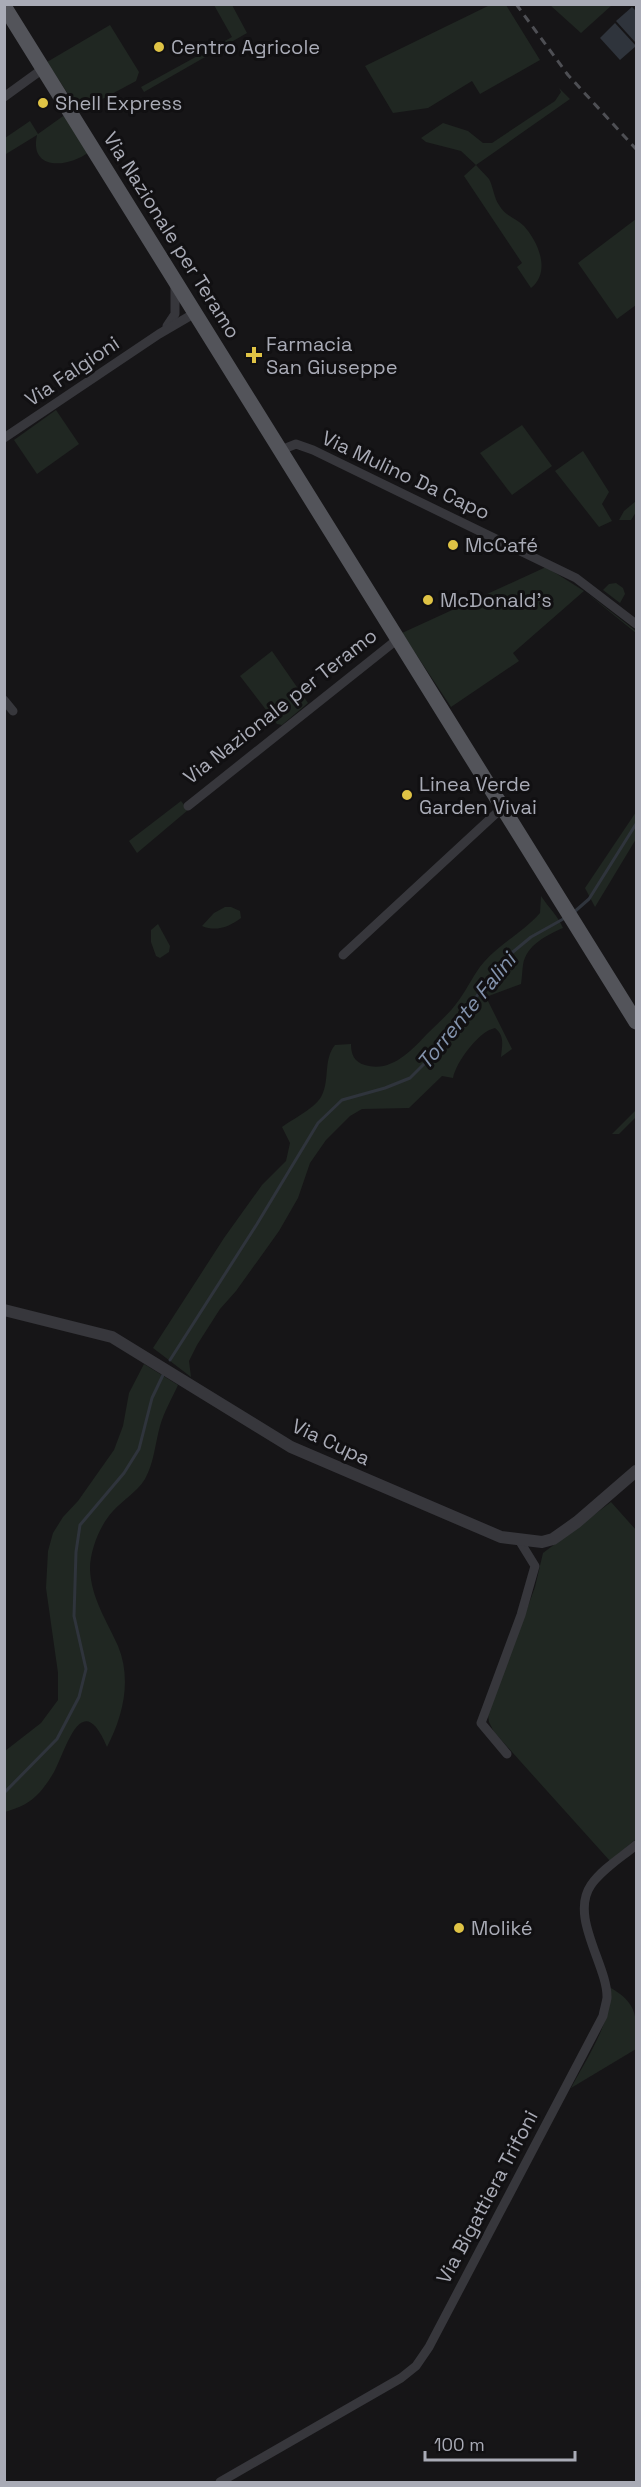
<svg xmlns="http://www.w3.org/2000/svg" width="641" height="2487" font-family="'Space Grotesk',sans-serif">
  <rect width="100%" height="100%" fill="#161517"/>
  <g fill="#202722">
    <path d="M214 5H232L247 33 144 92 141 87 232 37Z"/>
    <path d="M490 5H506L540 60 480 94 472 81 428 108 393 113 365 66Z"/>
    <path d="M550 5H612L581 33Z"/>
    <path d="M110 25 139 72 136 81 93 104 74 103 47 62Z"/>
    <path d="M559 88 570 99 476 165C480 170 485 174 489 179 493 186 494 198 499 205 505 216 516 218 524 226 539 243 551 272 531 288L517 267 522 263 464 176 476 165 461 151 426 142 421 138 443 123 468 131 483 143H492L555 101 561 92Z"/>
    <path d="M66 114 89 152C68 168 29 171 37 135L6 154 5 138 30 121 38 134Z"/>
    <path d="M636 219V305L617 319 578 263Z"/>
    <path d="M56 410 79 444 37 474 14 440Z"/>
    <path d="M522 425 552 466 512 495 480 453Z"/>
    <path d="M583 451 609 492 602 504 612 521 599 527 555 471Z"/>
    <path d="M636 501V512L631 520H619L624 511Z"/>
    <path d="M546 567 584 591 636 631V633L584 591 513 653 519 661 451 707 402 633Z"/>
    <path d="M616 583 623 588 625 594 620 603 603 590 609 584Z"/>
    <path d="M272 651 308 703 282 725 277 724 240 676Z"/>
    <path d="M181 801 188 810 137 853 129 841Z"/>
    <path d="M636 812V839L595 907 585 888Z"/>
    <path d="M541 896C549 908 558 916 563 928 547 935 526 945 523 965 522 972 522 978 521 984L486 997 512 1049 501 1057C502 1045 505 1036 495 1028 479 1031 456 1062 453 1078L442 1076 409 1108 362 1109 350 1116 326 1140 310 1163 298 1198 279 1231 236 1291 220 1309 197 1345 189 1361 191 1377 153 1348 224 1238 262 1185 286 1161 290 1143 282 1127C293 1119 317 1107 322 1095 330 1079 323 1060 335 1045L351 1044C351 1054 354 1062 365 1065 391 1073 411 1051 427 1034 438 1023 450 1013 459 1000 468 988 474 973 484 962 501 943 523 932 540 913Z"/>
    <path d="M225 907H231L240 911 241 918C229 927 216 932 202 926L214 913Z"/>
    <path d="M158 924 170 946 169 952 160 958 156 956 151 942V930Z"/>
    <path d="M636 1110V1117L619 1134H612Z"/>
    <path d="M144 1364 178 1385C172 1398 164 1412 160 1426 155 1444 154 1463 145 1479 136 1493 124 1499 113 1511 100 1525 90 1550 90 1569 91 1598 107 1621 118 1646 132 1680 123 1716 107 1747 82 1687 67 1747 54 1772 50 1779 45 1786 40 1792 29 1804 20 1807 5 1812V1751L41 1723 58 1700V1673L46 1588 48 1551 53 1533 63 1517 78 1501 114 1450 123 1426 129 1393Z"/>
    <path d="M611 1502 636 1530V1839L610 1861 494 1732 489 1722 488 1715 535 1587 543 1553Z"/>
    <path d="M611 1988C640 2005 636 2019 636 2049L571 2088C587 2058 611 2023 611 1988Z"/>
  </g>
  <g fill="#2f343c">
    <path d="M632 7 636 11V43L616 21Z"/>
    <path d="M615 23 636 46 620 60 600 38Z"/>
  </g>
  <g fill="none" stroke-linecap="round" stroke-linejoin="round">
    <g stroke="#2f343c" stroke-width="3">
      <path d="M573 913 589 899 636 824"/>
      <path d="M170 1360 257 1224 318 1123 342 1100 385 1088 410 1078 439 1049 502 961 531 937 565 918"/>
      <path d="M4 1793 57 1739 79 1697 86 1669 74 1616 76 1552 80 1525 124 1473 139 1449 152 1398 163 1375"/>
    </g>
    <g stroke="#37373c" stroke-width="9">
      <path d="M4 97 44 68"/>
      <path d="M167 326 175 314V286"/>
      <path d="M4 438 159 334 195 313"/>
      <path d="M281 450 296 444 313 450 576 578 636 624"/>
      <path d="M4 700 13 711"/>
      <path d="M188 806 399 638"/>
      <path d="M343 955 503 807"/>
      <path d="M507 1754 481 1723 521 1615 535 1566 519 1540"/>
      <path d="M220 2482 401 2378 416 2366 429 2347 603 2016C604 2010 606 2004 607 1998 608 1966 569 1917 591 1885 602 1869 622 1857 636 1845"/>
    </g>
    <path stroke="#37373c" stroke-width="12" d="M4 1310 112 1337 291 1447 501 1537 542 1542 553 1539 577 1522 636 1471"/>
    <path stroke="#53545a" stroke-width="15" d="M4 6 636 1022"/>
    <path stroke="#4e4f54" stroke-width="3" stroke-dasharray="8 6" stroke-linecap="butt" d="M516 4 568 75 636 149"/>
  </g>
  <g fill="#dfc345" stroke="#111012" stroke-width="2">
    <circle cx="159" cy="47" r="6"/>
    <circle cx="43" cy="103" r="6"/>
    <path d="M251 346h6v6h6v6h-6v6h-6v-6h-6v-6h6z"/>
    <circle cx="453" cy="545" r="6"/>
    <circle cx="428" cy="600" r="6"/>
    <circle cx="407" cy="795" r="6"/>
    <circle cx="459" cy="1928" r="6"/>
  </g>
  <g text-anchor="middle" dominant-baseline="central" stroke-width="6" stroke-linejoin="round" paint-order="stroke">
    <g font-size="20" fill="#a9abb6" stroke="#111012" text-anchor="start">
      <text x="171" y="47">Centro Agricole</text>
      <text x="55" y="103">Shell Express</text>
      <text x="266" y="344">Farmacia<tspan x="266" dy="23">San Giuseppe</tspan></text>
      <text x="465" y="545">McCafé</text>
      <text x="440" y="600">McDonald's</text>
      <text x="419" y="784">Linea Verde<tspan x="419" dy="23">Garden Vivai</tspan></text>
      <text x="471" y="1928">Moliké</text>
    </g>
    <g font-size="20" fill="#a9abb6" stroke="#111012">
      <text transform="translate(172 235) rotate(58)">Via Nazionale per Teramo</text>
      <text transform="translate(72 371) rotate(-34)">Via Falgioni</text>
      <text transform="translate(406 475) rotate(25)">Via Mulino Da Capo</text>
      <text transform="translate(280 706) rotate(-38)">Via Nazionale per Teramo</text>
      <text transform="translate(331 1442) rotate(25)">Via Cupa</text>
      <text transform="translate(487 2197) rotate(-62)">Via Bigattiera Trifoni</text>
    </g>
    <g font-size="21" font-style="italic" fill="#8393ad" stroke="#111012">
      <text transform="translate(466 1011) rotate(-51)">Torrente Falini</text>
    </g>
  </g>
  <rect width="641" height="2487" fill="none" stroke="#a9abb6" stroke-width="12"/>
  <path d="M425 2451v9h150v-9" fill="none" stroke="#a9abb6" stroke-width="3"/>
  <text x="434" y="2451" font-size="18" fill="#a9abb6" stroke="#111012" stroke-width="4.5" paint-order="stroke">100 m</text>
</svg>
